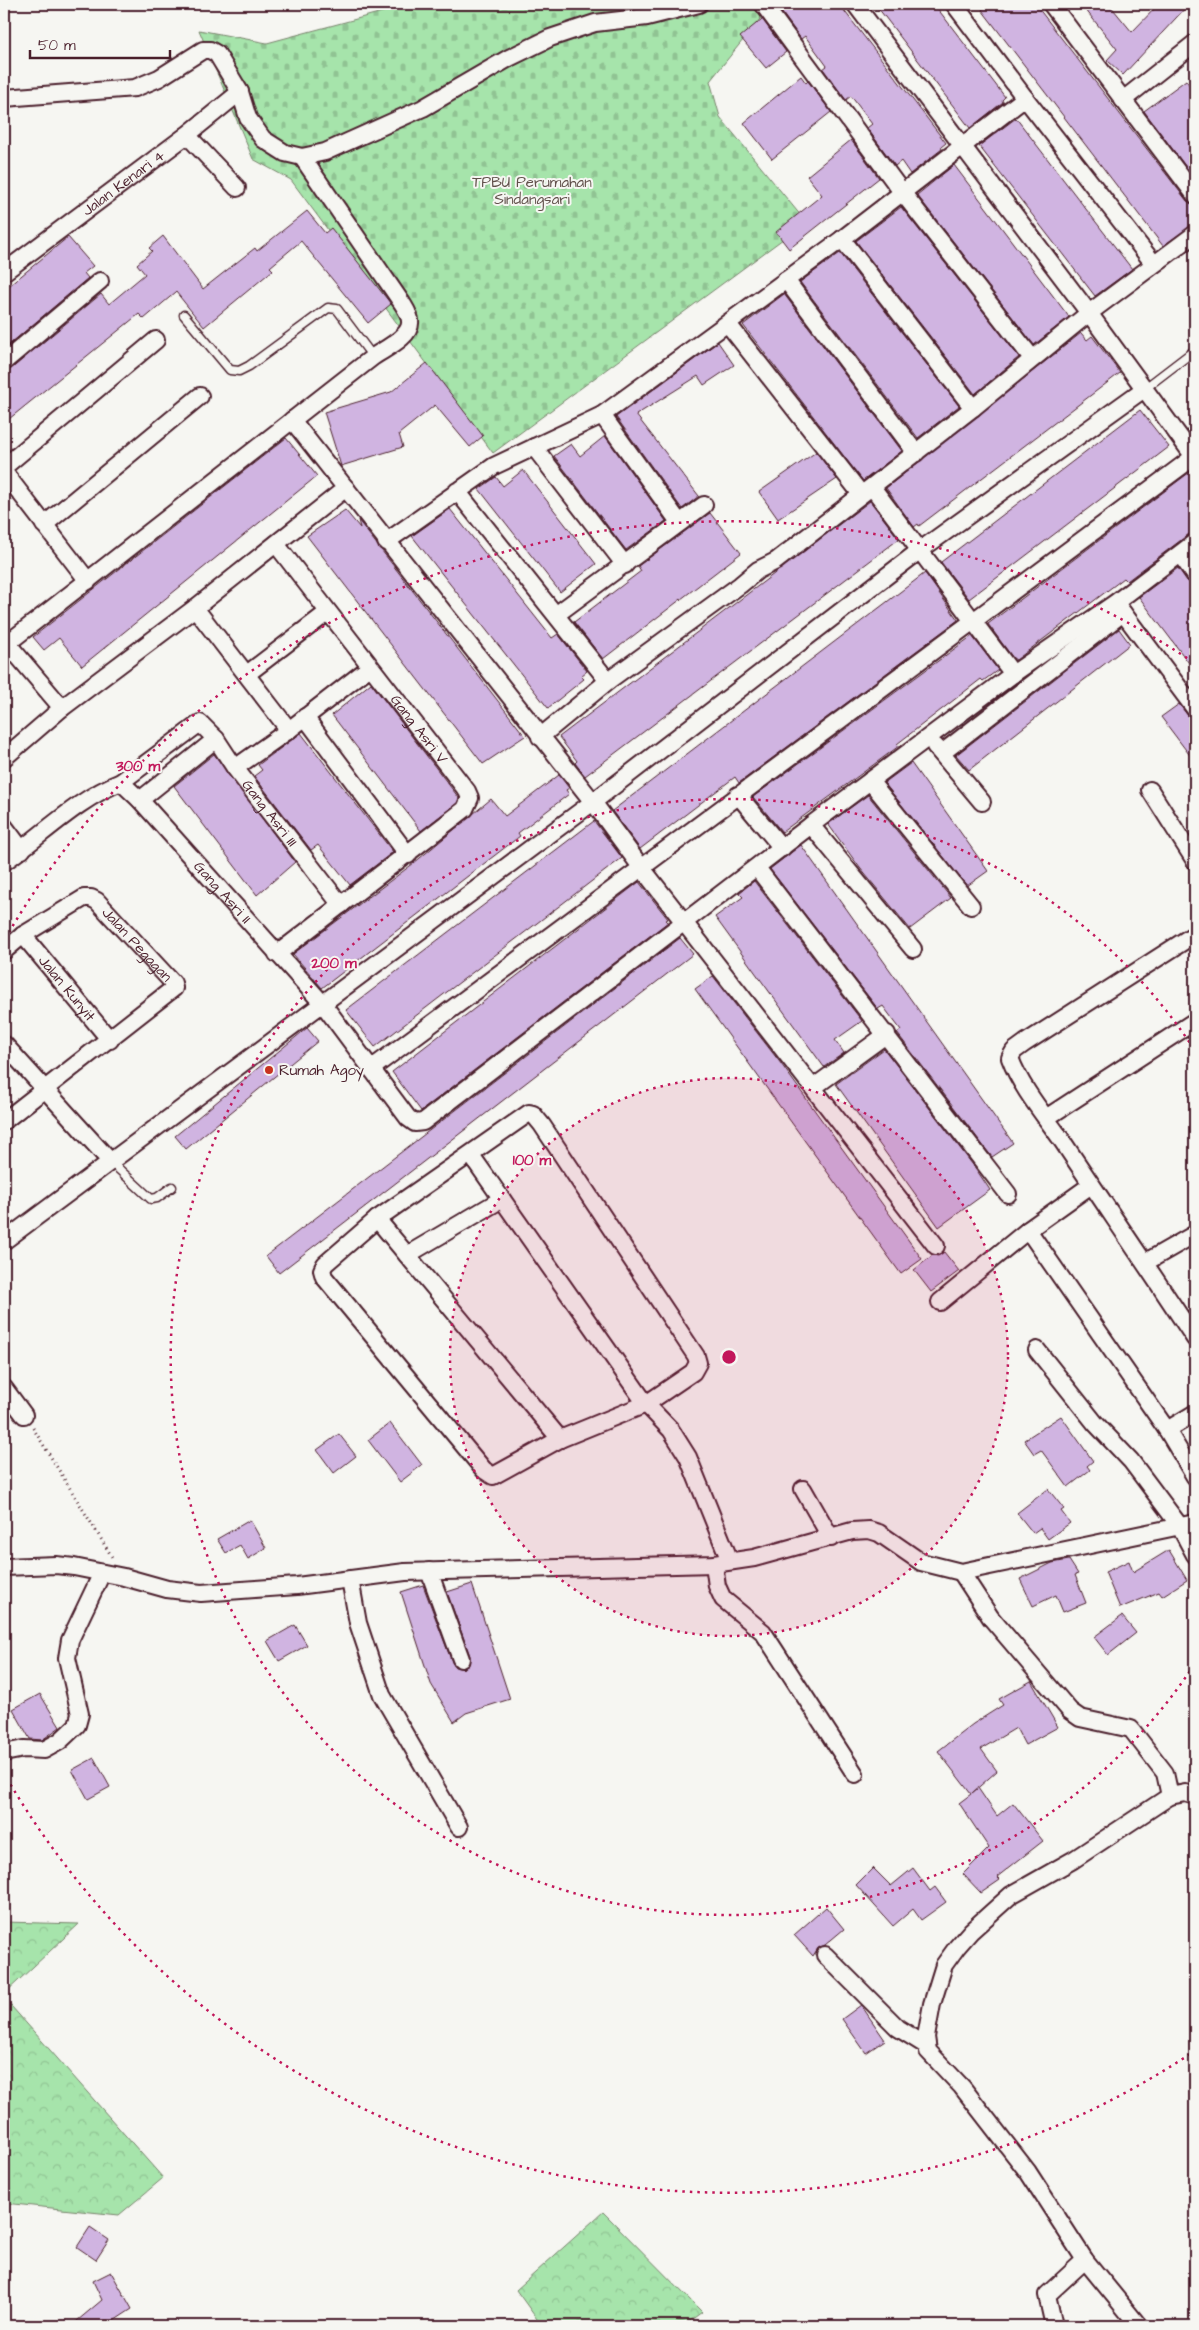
<svg xmlns="http://www.w3.org/2000/svg" width="1199" height="2330" font-family="'Architects Daughter',sans-serif">
  <defs>
    <pattern id="forest-crowns" width="20" height="18" patternUnits="userSpaceOnUse" patternTransform="scale(1.25)"><rect width="20" height="18" fill="#a6e4ab"/><path d="M2 6a3 3 0 1 1 6 0M12 15a3 3 0 1 1 6 0" fill="none" stroke="#90c393"/></pattern>
    <pattern id="cemetery-stones" width="16" height="16" patternUnits="userSpaceOnUse" patternTransform="scale(1.25)"><rect width="16" height="16" fill="#a6e4ab"/><path d="M2 7V4a2 2 0 0 1 4 0v3zM10 15v-3a2 2 0 0 1 4 0v3z" fill="#90c393"/></pattern>
  </defs>
  <rect width="100%" height="100%" fill="#f6f6f2"/>
  <filter id="ink" filterUnits="userSpaceOnUse"><feTurbulence type="fractalNoise" baseFrequency=".02" numOctaves="2"/><feDisplacementMap in="SourceGraphic" scale="10" xChannelSelector="R" yChannelSelector="G"/><feConvolveMatrix kernelMatrix="1 2 1 2 8 2 1 2 1" color-interpolation-filters="sRGB"/></filter>
  <g filter="url(#ink)">
    <g fill="url(#forest-crowns)" stroke="#78826b">
      <path d="M4 1922 79 1924 4 1994Z"/>
      <path d="M4 1998 163 2178 119 2215 4 2203Z"/>
      <path d="M603 2212 702 2312 683 2326H542L516 2290Z"/>
    </g>
    <path fill="url(#cemetery-stones)" stroke="#78826b" d="M412 4H624L629 14 673 4H772L710 81 720 117 806 222 493 453 291 180 253 159 199 30 267 43Z"/>
    <g fill="#d0b4e1" stroke="#4a1f2b">
      <path d="M779 4H839L946 143 941 147 942 149 910 174 901 161 895 166 867 128 872 124 851 96 846 100 823 69 827 66 805 36 801 39 777 6Z"/>
      <path d="M875 4H934L1005 97 1002 100 1003 102 970 128Z"/>
      <path d="M988 4H1035L1187 201 1195 205V223L1163 246 982 10Z"/>
      <path d="M1081 4H1109L1132 32 1159 4H1189L1123 75 1107 60 1117 49Z"/>
      <path d="M762 19 786 52 766 68 740 37Z"/>
      <path d="M801 76 806 83 808 81 831 112 772 159 744 123Z"/>
      <path d="M1186 80 1195 93V179L1144 111Z"/>
      <path d="M1016 118 1132 269 1095 296 979 146Z"/>
      <path d="M851 140 879 178 789 249 776 232 822 195 807 176Z"/>
      <path d="M954 165 1069 317 1034 345 917 195Z"/>
      <path d="M901 207 1019 357 975 394 856 241Z"/>
      <path d="M307 211 325 233 331 228 391 304 368 323 301 241 270 267 273 270 204 327 176 292 144 319 139 314 4 423V372L10 370 101 294 109 304 145 274 137 264 152 251 149 248 163 236 203 289 255 248 257 251Z"/>
      <path d="M68 237 93 266 84 273 88 278 4 349V290Z"/>
      <path d="M840 253 959 406 918 438 800 282Z"/>
      <path d="M784 294 902 451 863 481 743 325Z"/>
      <path d="M1081 333 1087 340 1092 336 1120 373 919 526 918 524 914 527 886 488Z"/>
      <path d="M718 342 734 365 704 385 698 376 636 415 699 496 682 509 616 417Z"/>
      <path d="M427 363 483 436 470 447 435 405 399 434 403 447 341 466 324 412 391 392Z"/>
      <path d="M1140 410 1169 447 969 599 941 562Z"/>
      <path d="M605 436 666 521 626 550 554 456 571 444 580 456Z"/>
      <path d="M286 438 317 476 82 666 59 638 44 650 33 637Z"/>
      <path d="M816 452 837 479 778 519 759 492Z"/>
      <path d="M523 470 596 564 560 592 479 489 496 477 503 486Z"/>
      <path d="M1190 472 1195 479V532L1189 534 1127 581 1124 578 1016 660 1013 658 988 624Z"/>
      <path d="M870 501 899 539 585 776 575 763 577 761 559 737Z"/>
      <path d="M450 509 552 638 558 634 587 671 581 676 584 679 548 708 412 536Z"/>
      <path d="M345 510 360 528 358 520 525 736 483 764 307 536Z"/>
      <path d="M710 513 741 553 603 659 574 622 641 571 638 566Z"/>
      <path d="M1178 568 1187 581 1195 585V671L1139 597Z"/>
      <path d="M925 573 958 620 739 783 735 777 640 849 612 811Z"/>
      <path d="M1119 629 1130 644 969 770 956 755Z"/>
      <path d="M972 636 998 670 983 681 981 679 897 744 899 746 782 832 753 797Z"/>
      <path d="M371 683 459 798 457 803 421 831 332 715Z"/>
      <path d="M1179 704 1195 725V762L1161 717Z"/>
      <path d="M301 733 393 852 350 885 318 845 311 850 254 776 262 770 258 765Z"/>
      <path d="M214 754 295 862 257 895 174 786Z"/>
      <path d="M911 763 988 871 967 886 884 783Z"/>
      <path d="M559 775 569 788 566 790 569 794 518 833 520 836 322 988 293 954 414 863 491 799 505 816Z"/>
      <path d="M868 795 951 898 910 929 860 868 828 824Z"/>
      <path d="M594 821 622 858 375 1047 346 1010Z"/>
      <path d="M801 845 1013 1143 992 1157 897 1033 901 1030 883 1006 878 1009 770 869Z"/>
      <path d="M754 881 862 1021 835 1040 844 1053 824 1067 715 917 743 897 739 893Z"/>
      <path d="M639 882 668 919 666 920 668 922 421 1111 392 1072Z"/>
      <path d="M680 938 693 954 279 1273 266 1256Z"/>
      <path d="M713 976 779 1061 922 1259 901 1274 695 989Z"/>
      <path d="M307 1028 318 1041 186 1149 175 1136Z"/>
      <path d="M884 1049 976 1169 990 1190 939 1227 836 1084Z"/>
      <path d="M944 1252 959 1271 931 1292 914 1270 933 1255 938 1256Z"/>
      <path d="M1061 1416 1093 1461 1087 1466 1090 1470 1068 1487 1041 1450 1034 1454 1024 1440Z"/>
      <path d="M390 1423 422 1465 400 1482 368 1440Z"/>
      <path d="M339 1434 356 1456 334 1473 317 1450Z"/>
      <path d="M1048 1489 1064 1509 1061 1511 1070 1523 1048 1539 1040 1528 1033 1533 1017 1513Z"/>
      <path d="M250 1520 266 1548 248 1559 240 1545 226 1553 217 1539Z"/>
      <path d="M1169 1550 1187 1580 1162 1596 1159 1592 1120 1608 1105 1572 1129 1561 1133 1572Z"/>
      <path d="M1069 1560 1078 1574 1075 1575 1086 1603 1063 1612 1056 1595 1033 1606 1020 1579 1052 1563Z"/>
      <path d="M472 1584 510 1699 466 1713 454 1722 431 1684 401 1592 423 1585 452 1662 455 1667 464 1668 469 1665 470 1656 447 1592Z"/>
      <path d="M1122 1616 1136 1633 1108 1655 1094 1637Z"/>
      <path d="M295 1625 307 1645 279 1661 267 1641Z"/>
      <path d="M1031 1681 1058 1727 1025 1745 1016 1728 981 1749 997 1771 972 1793 978 1788 997 1816 1013 1803 1043 1841 997 1877 1000 1880 981 1893 963 1874 989 1848 959 1803 971 1794 938 1751 973 1724 1003 1705 999 1699Z"/>
      <path d="M40 1694 60 1727 42 1740 30 1739 13 1709Z"/>
      <path d="M94 1758 110 1787 88 1799 72 1770Z"/>
      <path d="M873 1868 891 1886 913 1868 930 1891 935 1887 946 1902 921 1920 913 1909 893 1926 856 1885Z"/>
      <path d="M826 1907 844 1929 825 1945 818 1948 813 1956 794 1935Z"/>
      <path d="M861 2005 885 2040 866 2053 842 2019Z"/>
      <path d="M90 2227 109 2240 96 2260 77 2247Z"/>
      <path d="M111 2272 132 2309 106 2326H71L102 2300 93 2281Z"/>
    </g>
    <g fill="none" stroke-linecap="round" stroke-linejoin="round">
      <defs>
        <g id="lane">
          <path d="M184 315 230 370 239 371 249 366 328 308 337 309 373 357"/>
          <path d="M1144 389 1195 350"/>
          <path d="M110 1161 151 1199 157 1198 172 1187"/>
        </g>
        <g id="street">
          <path d="M763 4 902 192 1032 358"/>
          <path d="M855 4 1089 313 1195 458"/>
          <path d="M954 4 1025 98 1154 264"/>
          <path d="M1051 4 1195 195"/>
          <path d="M4 98 135 88 159 78 203 50H210L217 54 240 92 248 118 263 139 285 153 302 157 325 152 423 108 509 58 550 38 595 23 647 17 699 4"/>
          <path d="M1123 100 1195 43"/>
          <path d="M187 135 237 188"/>
          <path d="M842 239 973 408"/>
          <path id="s1" d="M4 272 187 135 240 92"/>
          <path d="M786 280 916 453"/>
          <path d="M728 324 861 494"/>
          <path d="M4 362 100 281"/>
          <path d="M602 415 679 522"/>
          <path d="M292 420 593 802 641 867 936 1246"/>
          <path d="M534 447 625 565"/>
          <path d="M4 467 156 340"/>
          <path d="M4 472 88 581"/>
          <path d="M872 487 1013 674"/>
          <path d="M457 491 608 681"/>
          <path d="M44 525 200 396"/>
          <path d="M386 542 494 466 602 415 842 239 1025 98"/>
          <path id="s2" d="M276 544 467 791 470 798 465 809 277 954"/>
          <path d="M1180 554 1195 575"/>
          <path d="M1118 606 1195 709"/>
          <path d="M195 608 289 730"/>
          <path d="M557 614 704 505"/>
          <path d="M7 643 62 708"/>
          <path d="M4 646 373 357C384 349 412 337 410 321 410 315 405 308 402 303L302 157"/>
          <path d="M247 674 328 612"/>
          <path d="M305 717 408 855"/>
          <path d="M540 737 608 681 740 585 758 570 776 561 973 408 1089 313 1195 234"/>
          <path d="M935 746 982 802"/>
          <path d="M942 753 1123 613"/>
          <path d="M4 758 62 708 195 608 346 488"/>
          <path d="M235 768 289 730 370 667"/>
          <path d="M870 781 971 906"/>
          <path id="s3" d="M121 782 140 800 323 1004 408 1118 415 1123 423 1122 811 825 913 949"/>
          <path d="M1150 790 1195 861"/>
          <path d="M738 795 782 848"/>
          <path d="M140 800 216 739"/>
          <path d="M811 825 1013 674 1115 603 1195 542"/>
          <path d="M4 826 22 850"/>
          <path id="s4" d="M4 862C42 836 77 799 121 782L200 723 216 739 235 768 341 905"/>
          <path d="M757 868 1008 1194"/>
          <path d="M1195 934 1025 1043 1014 1051 1010 1058C1021 1088 1045 1116 1063 1142 1107 1208 1152 1273 1195 1339"/>
          <path id="s5" d="M23 935 110 1040"/>
          <path id="s6" d="M4 951 23 935 84 898H91L97 901 173 983 174 988 4 1121"/>
          <path d="M4 1044 110 1161"/>
          <path d="M371 1069 1195 456"/>
          <path d="M814 1087 887 1034"/>
          <path d="M529 1113 533 1114 542 1125 696 1356 698 1363 693 1372 646 1404 560 1439 493 1476 484 1470 324 1277 322 1270 325 1264 377 1219Z"/>
          <path d="M1046 1118 1195 1021"/>
          <path d="M471 1155 646 1404 671 1430 688 1457 730 1561"/>
          <path d="M377 1219 560 1439"/>
          <path d="M1028 1230 1167 1430 1195 1477"/>
          <path d="M4 1241 593 802 919 551 1144 389"/>
          <path d="M407 1255 502 1199"/>
          <path d="M1146 1262 1195 1234"/>
          <path d="M940 1302 1028 1230 1091 1185"/>
          <path d="M1037 1350 1095 1423 1131 1461 1179 1525 1195 1555"/>
          <path d="M4 1388 24 1415"/>
          <path d="M1167 1430 1195 1413"/>
          <path d="M803 1489 831 1538"/>
          <path d="M714 1564 717 1586 723 1599 763 1632 855 1774"/>
          <path d="M4 1567 56 1565 74 1567 124 1577 167 1589 201 1593 297 1586 405 1572 714 1564 754 1558 852 1531 869 1530 879 1533 921 1562 961 1572 1195 1523"/>
          <path d="M429 1571 461 1659"/>
          <path d="M961 1572 991 1618 1070 1711 1080 1718 1131 1729 1165 1773 1170 1796 1073 1860 1011 1895 971 1931 957 1947 944 1965 932 2004 926 2037 928 2051 962 2087 1028 2172 1085 2260 1139 2326"/>
          <path d="M350 1579 358 1623 382 1695 459 1827"/>
          <path d="M4 1753 24 1749 44 1750 60 1741 77 1725 80 1714 67 1658 70 1640 102 1573"/>
          <path d="M1170 1796 1185 1793 1195 1796"/>
          <path d="M825 1955 898 2028 927 2046"/>
          <path d="M1054 2326 1047 2295 1085 2260"/>
        </g>
      </defs>
      <use href="#lane" stroke="#4a1f2b" stroke-width="11"/>
      <use href="#street" stroke="#4a1f2b" stroke-width="20"/>
      <path stroke="#4a1f2b" stroke-width="3" stroke-dasharray="1 4" stroke-linecap="butt" d="M33 1428 112 1557"/>
      <use href="#lane" stroke="#f6f6f2" stroke-width="8"/>
      <use href="#street" stroke="#f6f6f2" stroke-width="16"/>
    </g>
  </g>
  <circle cx="729" cy="1357" r="279" fill="#c2185b" fill-opacity=".12"/>
  <g fill="none" stroke="#c2185b" stroke-width="2.5" stroke-dasharray="2.5 5">
    <circle cx="729" cy="1357" r="279"/>
    <path d="M1194 1665A558 558 0 1 1 1194 1049"/>
    <path d="M1190 2054A836 836 0 0 1 5 1775M5 939A836 836 0 0 1 1190 660"/>
  </g>
  <circle fill="#c8321e" stroke="#f6f6f2" stroke-width="2" cx="269" cy="1070" r="5"/>
  <g text-anchor="middle" dominant-baseline="central" stroke-width="4" stroke-linejoin="round" paint-order="stroke">
    <g font-size="15" fill="#61504b" stroke="#f6f6f2">
      <text x="532" y="182">TPBU Perumahan<tspan x="532" dy="17">Sindangsari</tspan></text>
    </g>
    <g font-size="15" fill="#4a1f2b" stroke="#f6f6f2">
      <text stroke="none"><textPath href="#s1" startOffset="149">Jalan Kenari 4</textPath></text>
      <text stroke="none"><textPath href="#s2" startOffset="234">Gang Asri V</textPath></text>
      <text stroke="none"><textPath href="#s4" startOffset="355">Gang Asri III</textPath></text>
      <text stroke="none"><textPath href="#s3" startOffset="150">Gang Asri II</textPath></text>
      <text stroke="none"><textPath href="#s6" startOffset="169">Jalan Pegagan</textPath></text>
      <text stroke="none"><textPath href="#s5" startOffset="69">Jalan Kunyit</textPath></text>
    </g>
    <g font-size="15" fill="#4a1f2b" stroke="#f6f6f2" text-anchor="start">
      <text x="279" y="1070">Rumah Agoy</text>
    </g>
  </g>
  <circle cx="729" cy="1357" r="8" fill="#c2185b" stroke="#f6f6f2" stroke-width="2.5"/>
  <g font-size="15" text-anchor="middle" font-weight="bold" fill="#c2185b" stroke="#f6f6f2" stroke-width="4" stroke-linejoin="round" paint-order="stroke">
    <text x="138" y="771">300 m</text>
    <text x="334" y="968">200 m</text>
    <text x="532" y="1165">100 m</text>
  </g>
  <rect width="1199" height="2330" fill="none" stroke="#f6f6f2" stroke-width="20"/>
  <rect x="10" y="10" width="1179" height="2310" fill="none" stroke="#4a1f2b" stroke-width="2" filter="url(#ink)"/>
  <path d="M30 50v8h140v-8" fill="none" stroke="#4a1f2b" stroke-width="2.5"/>
  <text x="38" y="50" font-size="15" fill="#4a1f2b" stroke="#f6f6f2" stroke-width="4" paint-order="stroke">50 m</text>
</svg>
